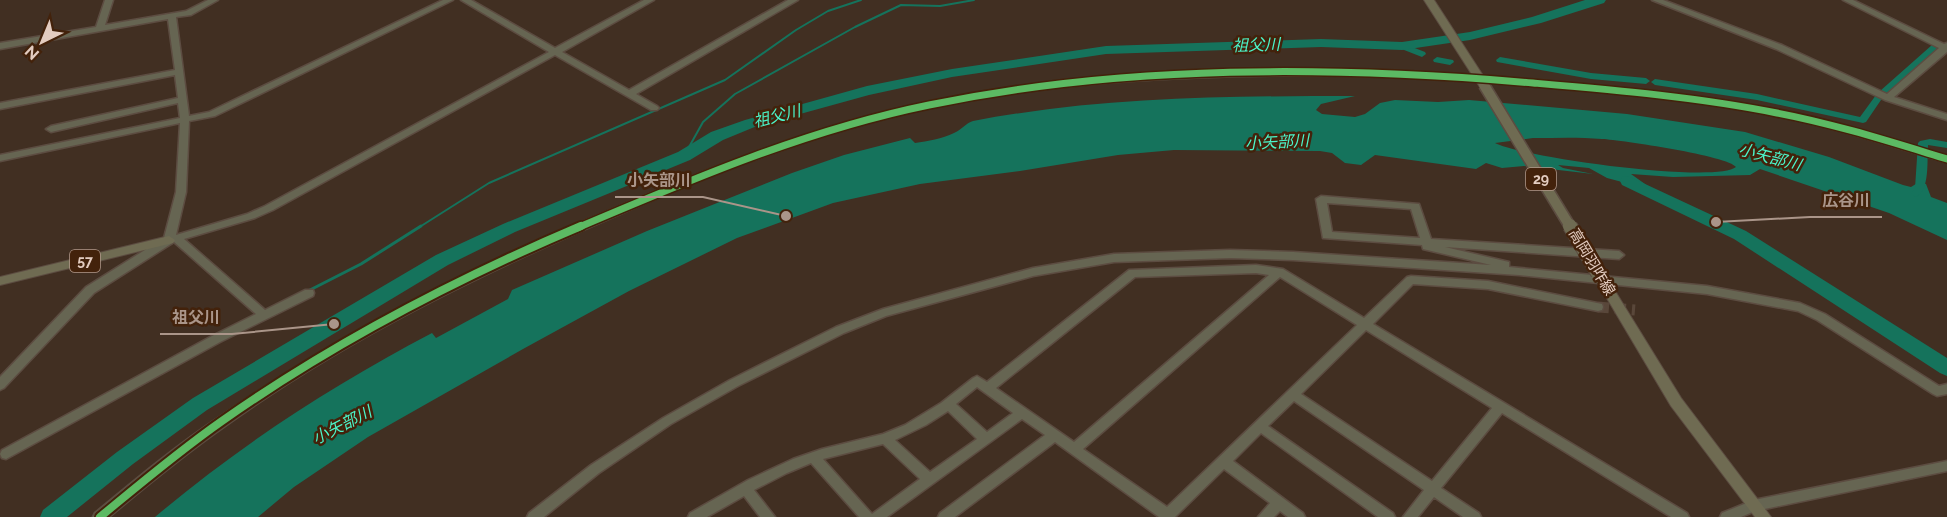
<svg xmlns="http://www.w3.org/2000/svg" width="1947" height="517" font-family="Raleway,'Noto Sans JP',sans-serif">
  <rect width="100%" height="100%" fill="#412f22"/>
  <path fill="#15735c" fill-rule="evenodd" d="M1355 96 1321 104 1316 110 1322 114 1355 117 1365 114 1380 103 1395 100 1438 102 1469 100 1627 114 1745 132 1829 157 1903 185 1911 187 1919 182 1926 184 1931 197 1947 203V240L1889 213 1760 169 1750 175 1673 177 1631 174 1652 189 1648 195 1622 182 1607 178 1589 168 1558 165 1563 168 1593 174 1524 166 1502 168 1486 163 1476 169 1375 155 1361 165 1345 163 1332 153 1320 151 1174 150 1118 155 1020 171 920 184 833 203 737 238 629 291 523 349 368 437 294 487 258 517H155C240 445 333 385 432 333L436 338 508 299 512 290 647 231 792 173 844 155 910 138 915 143C928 141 942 139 954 133 961 130 966 123 973 121 1098 97 1228 96 1355 96ZM1533 138C1556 138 1579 137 1602 139 1621 140 1729 156 1736 167 1715 184 1521 157 1495 143Z"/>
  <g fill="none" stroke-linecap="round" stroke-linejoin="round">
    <g stroke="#15735c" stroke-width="2">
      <path d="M684 156 703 122 735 94 855 27 901 5 940 6 974 0"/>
      <path d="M418 228 489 183 725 80 796 30 828 11 861 0"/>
    </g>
    <path stroke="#15735c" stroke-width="3" d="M308 291 361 264 421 226"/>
    <g fill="#15735c" fill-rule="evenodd">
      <path d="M1402 43 1425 52 1426 54 1422 57 1399 48 1398 46Z"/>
      <path d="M1935 44 1939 47 1938 49 1886 95 1882 96 1883 97 1866 122 1863 123 1757 100 1655 85 1651 82 1655 79 1757 94 1860 117 1876 95 1880 94V91L1932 45Z"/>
      <path d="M1437 57 1453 60 1454 62 1450 65 1434 62 1433 60Z"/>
      <path d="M1500 57 1591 73 1646 78 1650 81 1646 84 1591 79 1497 62 1496 60Z"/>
      <path d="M1930 139 1947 142V148L1928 145C1927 160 1930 191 1916 197L1911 194 1915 188 1918 143 1920 141Z"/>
    </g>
    <g fill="#15735c" fill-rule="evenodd">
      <path d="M1585 0H1606L1604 3 1541 23 1470 40 1402 50 1321 47 1106 54 952 77 869 95 757 126 723 140 690 160 515 232 448 265 207 410 133 464 67 517H40L43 510 117 452 193 398 436 255 503 224 678 152 711 132 745 120 867 86 952 69 1106 46 1321 39 1402 42 1470 32 1532 17Z"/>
      <path d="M1628 176 1746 231 1947 358V376L1940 373 1734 239 1622 185 1620 181 1622 177Z"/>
    </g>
    <path stroke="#59473a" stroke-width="11" stroke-dasharray="11 6" stroke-linecap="butt" d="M1598 307 1635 310"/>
    <defs>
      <g id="minor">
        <path d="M105 0H113L105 25 186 11 208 0H218L191 15 176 17 189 116 209 112 443 0H453L215 116 189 121 186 192 176 235 247 214 265 206 549 52 461 0H471L555 48 644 0H654L562 52 629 90 788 0H798L636 94 657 106 659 108 657 110H651L555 55 273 210 255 218 184 239 265 310 305 290H313L314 293 313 296 220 342 6 459 2 458 0 454 2 450 212 336 256 314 174 242 94 293 4 388 0 390V377L86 287 164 238 176 192 180 123 0 161V155L180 118 178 103 51 132 46 129 51 126 178 98 175 75 0 109V103L175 70 168 19 0 49V43L96 27Z"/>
        <path d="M1652 0H1663L1782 45 1887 94 1939 48 1843 0H1853L1944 44 1947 43V52L1894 97 1947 114V120L1885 100 1776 49Z"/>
        <path d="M1306 70C1403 71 1499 76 1596 86 1658 92 1720 99 1780 111 1837 123 1892 139 1947 156V162C1890 146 1835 127 1777 116 1697 100 1615 92 1533 85 1426 76 1318 73 1210 77 1115 80 1020 88 928 108 822 131 721 170 622 213 484 272 347 338 225 426 185 454 147 485 109 517H93L95 513C136 479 177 445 221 416 346 331 479 265 618 207 719 164 823 124 931 102 1055 77 1180 71 1306 70Z"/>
        <path d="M1321 196 1419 204 1431 239 1619 251 1624 255 1619 259 1445 247 1509 262V267L1707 286 1800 303 1825 314 1939 386 1947 384V394L1937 396 1933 394 1817 320 1798 311 1707 294 1519 275 1293 260 1230 258 1114 262 1033 276 886 316 844 333 738 386 671 424 599 473 544 517H527L529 513 591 465 663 418 730 380 836 327 883 309 1033 268 1114 254 1230 250 1293 252 1491 265 1423 249 1422 245 1323 238 1316 199ZM1327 203 1411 209 1420 238 1332 232Z"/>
        <path d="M1256 265 1283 269 1364 318 1407 277 1411 276 1488 281 1602 304 1603 307 1602 310 1598 311 1488 289 1413 284 1373 324 1687 513 1689 517H1671L1502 413 1441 488 1479 513 1481 517H1463L1434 497 1418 517H1403L1424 490 1294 401 1268 426 1393 513 1395 517H1378L1261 433 1233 461 1303 513 1305 517H1288L1280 511 1274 517H1258L1270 503 1224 469 1175 517H1159L1055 442 955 517H938L940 513 1045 435 1022 419 887 517H859L811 463 787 473 754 490 775 517H760L744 496 707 517H688L690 513 748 480 793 459 822 449 883 434 905 425 941 403 973 378 977 376 987 382 1129 270ZM1256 273 1269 275 1074 442 996 388 1135 277ZM1280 277 1357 325 1167 507 1083 449ZM1366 330 1492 408 1432 481 1301 394ZM977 387 1013 413 987 432 956 404ZM948 411 977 439 930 472 895 440 926 425ZM883 444 920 479 872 514 823 459Z"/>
        <path d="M1947 461V471L1755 511 1741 517H1720L1722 513 1754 500Z"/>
      </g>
      <g id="major">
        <path d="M1424 0H1434L1489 85 1488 87H1480Z"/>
        <path d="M169 236 175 240 173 243 0 285V277Z"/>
        <path d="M1598 269 1602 270 1681 398 1771 517H1755L1671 406 1592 273Z"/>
      </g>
    </defs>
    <use href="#minor" stroke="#5c4c41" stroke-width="3"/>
    <use href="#major" stroke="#5c4c41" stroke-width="2"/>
    <use href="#minor" fill="#666552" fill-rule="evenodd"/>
    <use href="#major" fill="#6f6b52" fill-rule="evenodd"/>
    <defs>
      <path id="major-bridge-far1" d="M1484 85 1571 228"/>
      <path id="major-bridge" d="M1570 226 1598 273"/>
    </defs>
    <use href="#major-bridge-far1" stroke="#5c4c41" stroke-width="13" stroke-linecap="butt"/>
    <use href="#major-bridge" stroke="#5c4c41" stroke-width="16" stroke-linecap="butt"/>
    <use href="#major-bridge-far1" stroke="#6f6b52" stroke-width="10"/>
    <use href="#major-bridge" stroke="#6f6b52" stroke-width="14"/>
    <defs>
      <path id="cycleway-far1" d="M577 228C692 179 807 130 929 105 1126 64 1333 66 1533 83 1614 90 1697 97 1777 113 1835 124 1891 142 1947 159"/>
      <path id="cycleway" d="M100 517C140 484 179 451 222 421 333 343 456 279 581 226"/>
    </defs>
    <use href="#cycleway-far1" stroke="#43220b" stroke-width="10"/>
    <use href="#cycleway" stroke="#43220b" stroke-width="12"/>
    <use href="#cycleway-far1" stroke="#5cba63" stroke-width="7"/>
    <use href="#cycleway" stroke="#5cba63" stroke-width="8"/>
  </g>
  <g text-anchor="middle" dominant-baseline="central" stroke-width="5" stroke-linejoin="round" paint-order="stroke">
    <g fill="#43220b" stroke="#b3998a" stroke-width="1.5">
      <rect x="1526" y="168" width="30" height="22" rx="4.5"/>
      <rect x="70" y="250" width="30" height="22" rx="4.5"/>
    </g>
    <g font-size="14" font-weight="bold" fill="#e3ccc0">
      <text x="1541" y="179">29</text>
      <text x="85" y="261">57</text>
    </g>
    <g font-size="15" fill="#e3ccc0" stroke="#43220b">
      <text transform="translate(1592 262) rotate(59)">高岡羽咋線</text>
    </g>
    <g font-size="16" font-style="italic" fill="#4bf5ca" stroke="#43220b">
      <text transform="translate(1256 45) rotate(-2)">祖父川</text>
      <text transform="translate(777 116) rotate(-14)">祖父川</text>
      <text transform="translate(1277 142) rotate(-3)">小矢部川</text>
      <text transform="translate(1770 157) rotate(15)">小矢部川</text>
      <text transform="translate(342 425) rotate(-27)">小矢部川</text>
    </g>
  </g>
  <path fill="none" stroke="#aa9589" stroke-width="2" d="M786 216L703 197H615M1716 222L1810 217H1882M334 324L232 334H160"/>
  <g fill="#aa9589" stroke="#43220b" stroke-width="2">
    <circle cx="786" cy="216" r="6"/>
    <circle cx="1716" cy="222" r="6"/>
    <circle cx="334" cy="324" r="6"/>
  </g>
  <g font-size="16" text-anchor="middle" font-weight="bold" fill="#aa9589" stroke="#43220b" stroke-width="5" stroke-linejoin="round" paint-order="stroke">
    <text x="659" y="186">小矢部川</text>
    <text x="1846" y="206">広谷川</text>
    <text x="196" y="323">祖父川</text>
  </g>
  <g transform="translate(42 42) rotate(223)" stroke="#43220b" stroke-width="4.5" paint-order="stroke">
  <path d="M0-4.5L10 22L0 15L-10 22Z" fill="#e3ccc0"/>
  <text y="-9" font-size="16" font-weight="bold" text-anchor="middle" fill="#e3ccc0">N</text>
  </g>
</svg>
